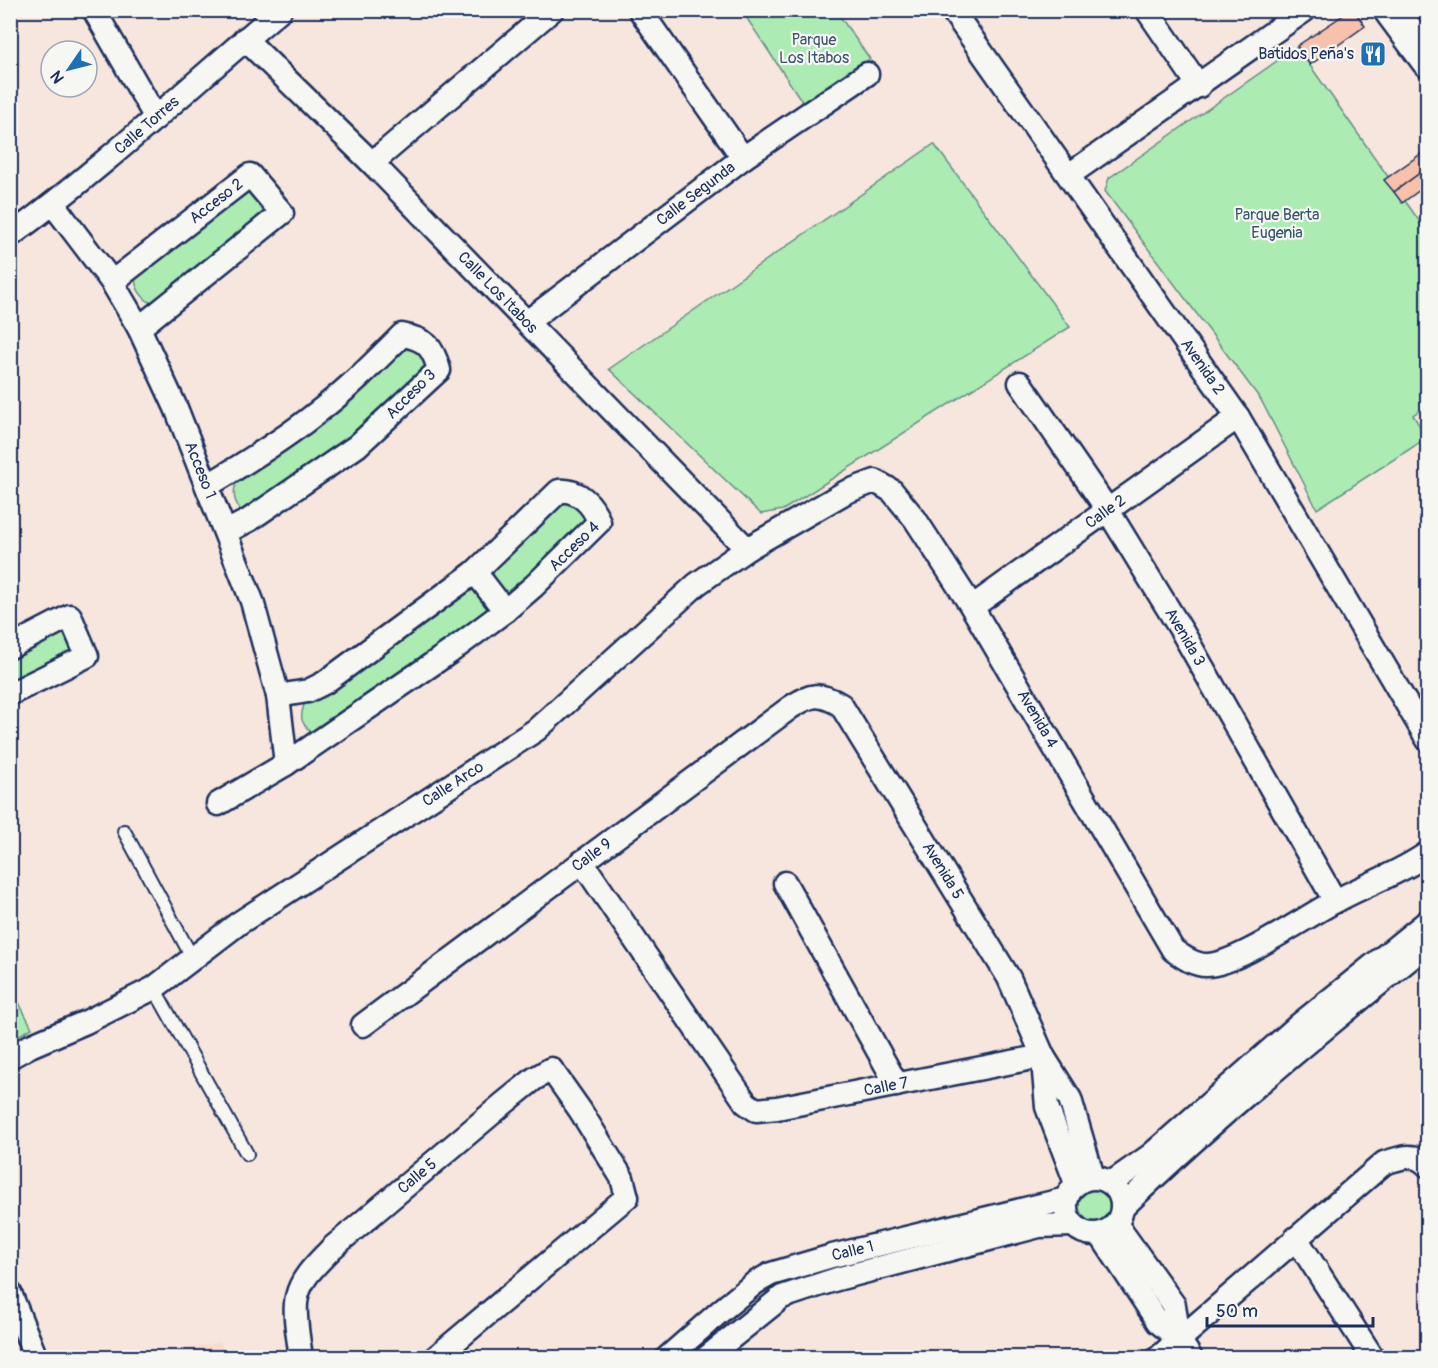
<svg xmlns="http://www.w3.org/2000/svg" width="1438" height="1368" font-family="Pangolin,sans-serif">
  <rect width="100%" height="100%" fill="#f7e6dd"/>
  <filter id="ink" filterUnits="userSpaceOnUse"><feTurbulence type="fractalNoise" baseFrequency=".0167" numOctaves="2"/><feDisplacementMap in="SourceGraphic" scale="12" xChannelSelector="R" yChannelSelector="G"/><feConvolveMatrix kernelMatrix="1 2 1 2 8 2 1 2 1" color-interpolation-filters="sRGB"/></filter>
  <g filter="url(#ink)">
    <path fill="#f7dbce" d="M221 1342 224 1357H146Z"/>
    <g fill="#acebb2" stroke="#648d88" stroke-width="1.5">
      <path d="M742 11H836L870 59 803 103Z"/>
      <path d="M1297 47 1427 232V405L1413 415 1427 438 1317 509 1261 400 1105 191 1109 178Z"/>
      <path d="M934 144 1070 327 783 510 761 514 609 369Z"/>
      <path d="M247 187 266 202 267 216 154 305C141 298 134 287 135 273Z"/>
      <path d="M418 345 432 370 352 444 242 512C235 503 232 495 236 484L331 416 404 346Z"/>
      <path d="M565 501 591 515 509 596 503 593 493 577 494 570Z"/>
      <path d="M472 588 488 597 491 615 312 733C302 724 299 719 304 705Z"/>
      <path d="M64 628 74 651 11 683V656Z"/>
      <path d="M11 987 32 1028 11 1040H10Z"/>
      <circle cx="1094" cy="1206" r="18"/>
    </g>
    <g fill="#f8c1ac" stroke="#1b2f5e" stroke-width="1.5">
      <path d="M1351 10H1354L1365 26 1310 65 1297 46Z"/>
      <path d="M1428 149V167L1394 192 1384 180Z"/>
      <path d="M1428 167V184L1402 203 1394 192Z"/>
    </g>
    <g fill="none" stroke-linecap="round" stroke-linejoin="round">
      <defs>
        <g id="lane">
          <path d="M124 831 193 959"/>
          <path d="M154 988 247 1154"/>
        </g>
        <g id="street">
          <path d="M94 10 156 118"/>
          <path d="M640 10 743 158"/>
          <path id="s1" d="M952 10 1238 417 1428 740"/>
          <path d="M1147 10 1199 86"/>
          <path id="s2" d="M245 39 372 163 747 549"/>
          <path d="M372 163 552 10"/>
          <path d="M1069 175 1305 10"/>
          <path id="s3" d="M53 204 112 282 139 328 176 408 252 601 278 696 286 764"/>
          <path id="s4" d="M10 236C105 166 190 86 280 10"/>
          <path id="s5" d="M112 282 250 175 282 213 139 328"/>
          <path id="s6" d="M527 322 743 158 867 74"/>
          <path id="s7" d="M1020 383 1107 509 1183 633 1335 901"/>
          <path d="M207 486C244 464 280 442 314 415 346 391 374 363 402 335 426 339 433 347 439 370L357 446 249 520 226 532"/>
          <path d="M475 572 505 611"/>
          <path id="s8" d="M972 607 1238 417"/>
          <path d="M10 647 70 616 87 656 10 694"/>
          <path id="s9" d="M218 804 286 764 450 652 505 611 534 586 599 522C593 504 578 489 559 491L475 572 324 683 308 691 278 696"/>
          <path id="s10" d="M582 862 746 1103 756 1110 777 1108 1043 1056"/>
          <path d="M785 883 897 1085"/>
          <path id="s11" d="M363 1025 791 707C812 694 819 692 841 705L1009 978 1043 1056 1070 1099 1093 1177"/>
          <path id="s12" d="M10 1057 30 1046 86 1022 154 988 239 923 536 730 697 584 747 549 846 492 875 481 892 491 915 519 972 607 1173 950C1183 957 1194 965 1206 965 1235 966 1305 917 1334 902 1364 885 1399 874 1428 853"/>
          <path d="M1043 1061 1047 1107 1076 1183"/>
          <circle cx="1094" cy="1206" r="28"/>
          <path d="M1111 1183 1151 1155 1300 1024 1428 921"/>
          <path d="M1123 1207C1219 1114 1323 1029 1428 944"/>
          <path d="M1116 1224 1174 1305 1179 1339"/>
          <path d="M1100 1234 1158 1322 1179 1339 1191 1358"/>
          <path d="M1296 1238 1373 1358"/>
          <path d="M10 1293 36 1358"/>
          <path id="s13" d="M301 1358C299 1341 293 1312 297 1297 301 1277 319 1262 332 1248L503 1104 534 1079 551 1069 580 1110 622 1178 627 1197 435 1358"/>
          <path id="s14" d="M667 1358 723 1309 755 1283 771 1274 832 1256 1066 1199"/>
          <path d="M706 1358 782 1297 837 1279 1039 1226 1074 1225"/>
          <path d="M1158 1358 1384 1163C1400 1158 1415 1151 1428 1166"/>
        </g>
        <path id="secondary" d="M1391 10 1428 60"/>
      </defs>
      <use href="#lane" stroke="#1b2f5e" stroke-width="16"/>
      <use href="#street" stroke="#1b2f5e" stroke-width="27"/>
      <use href="#secondary" stroke="#1b2f5e" stroke-width="38"/>
      <use href="#lane" stroke="#f6f6f2" stroke-width="12"/>
      <use href="#street" stroke="#f6f6f2" stroke-width="22"/>
      <use href="#secondary" stroke="#f6f6f2" stroke-width="33"/>
    </g>
  </g>
  <defs>
    <symbol id="restaurant-square" viewBox="-11 -11 22 22"><rect x="-9" y="-9" width="18" height="18" rx="4" fill="#1f6fb2" stroke="#f6f6f2"/><path d="M-5-6h1v4h1v-4h1v4h1v-4h1v5L-1.5 .5V6h-2V.5L-5-1ZM5-6V6H3V1.5H1.5Q1.5-4 5-6Z" fill="#fff"/></symbol>
  </defs>
  <g fill-rule="evenodd">
    <use href="#restaurant-square" x="1358" y="39" width="30" height="30"/>
  </g>
  <g text-anchor="middle" dominant-baseline="central" stroke-width="4.5" stroke-linejoin="round" paint-order="stroke">
    <g font-size="16" fill="#38556f" stroke="#f6f6f2">
      <text x="814" y="40">Parque<tspan x="814" dy="18">Los Itabos</tspan></text>
      <text x="1277" y="215">Parque Berta<tspan x="1277" dy="18">Eugenia</tspan></text>
    </g>
    <g font-size="16" fill="#1b2f5e" stroke="#f6f6f2" text-anchor="end">
      <text x="1354" y="54">Batidos Peña's</text>
    </g>
    <g font-size="16" fill="#1b2f5e" stroke="#f6f6f2">
      <text stroke="none"><textPath href="#s4" startOffset="176">Calle Torres</textPath></text>
      <text stroke="none"><textPath href="#s6" startOffset="212">Calle Segunda</textPath></text>
      <text stroke="none"><textPath href="#s5" startOffset="132">Acceso 2</textPath></text>
      <text stroke="none"><textPath href="#s2" startOffset="358">Calle Los Itabos</textPath></text>
      <text stroke="none"><textPath href="#s1" startOffset="436">Avenida 2</textPath></text>
      <text transform="translate(411 394) rotate(-45)">Acceso 3</text>
      <text stroke="none"><textPath href="#s3" startOffset="306">Acceso 1</textPath></text>
      <text stroke="none"><textPath href="#s8" startOffset="164">Calle 2</textPath></text>
      <text stroke="none"><textPath href="#s9" startOffset="441">Acceso 4</textPath></text>
      <text stroke="none"><textPath href="#s7" startOffset="303">Avenida 3</textPath></text>
      <text stroke="none"><textPath href="#s12" startOffset="1335">Avenida 4</textPath></text>
      <text stroke="none"><textPath href="#s12" startOffset="522">Calle Arco</textPath></text>
      <text stroke="none"><textPath href="#s11" startOffset="285">Calle 9</textPath></text>
      <text stroke="none"><textPath href="#s11" startOffset="782">Avenida 5</textPath></text>
      <text stroke="none"><textPath href="#s10" startOffset="436">Calle 7</textPath></text>
      <text stroke="none"><textPath href="#s13" startOffset="234">Calle 5</textPath></text>
      <text stroke="none"><textPath href="#s14" startOffset="219">Calle 1</textPath></text>
    </g>
  </g>
  <rect width="1438" height="1368" fill="none" stroke="#f6f6f2" stroke-width="36"/>
  <rect x="18" y="18" width="1402" height="1332" fill="none" stroke="#1b2f5e" stroke-width="2" filter="url(#ink)"/>
  <g transform="translate(69 69) rotate(235)"><circle r="28" fill="#f6f6f2" stroke="#9ea6b7" stroke-width="1.5"/>
  <path d="M0-4.5L10 22L0 15L-10 22Z" fill="#1f6fb2"/>
  <text y="-9" font-size="16" font-weight="bold" text-anchor="middle" fill="#1b2f5e">N</text>
  </g>
  <path d="M1207 1317v9h166v-9" fill="none" stroke="#1b2f5e" stroke-width="3"/>
  <text x="1216" y="1317" font-size="18" fill="#1b2f5e" stroke="#f6f6f2" stroke-width="4.5" paint-order="stroke">50 m</text>
</svg>
